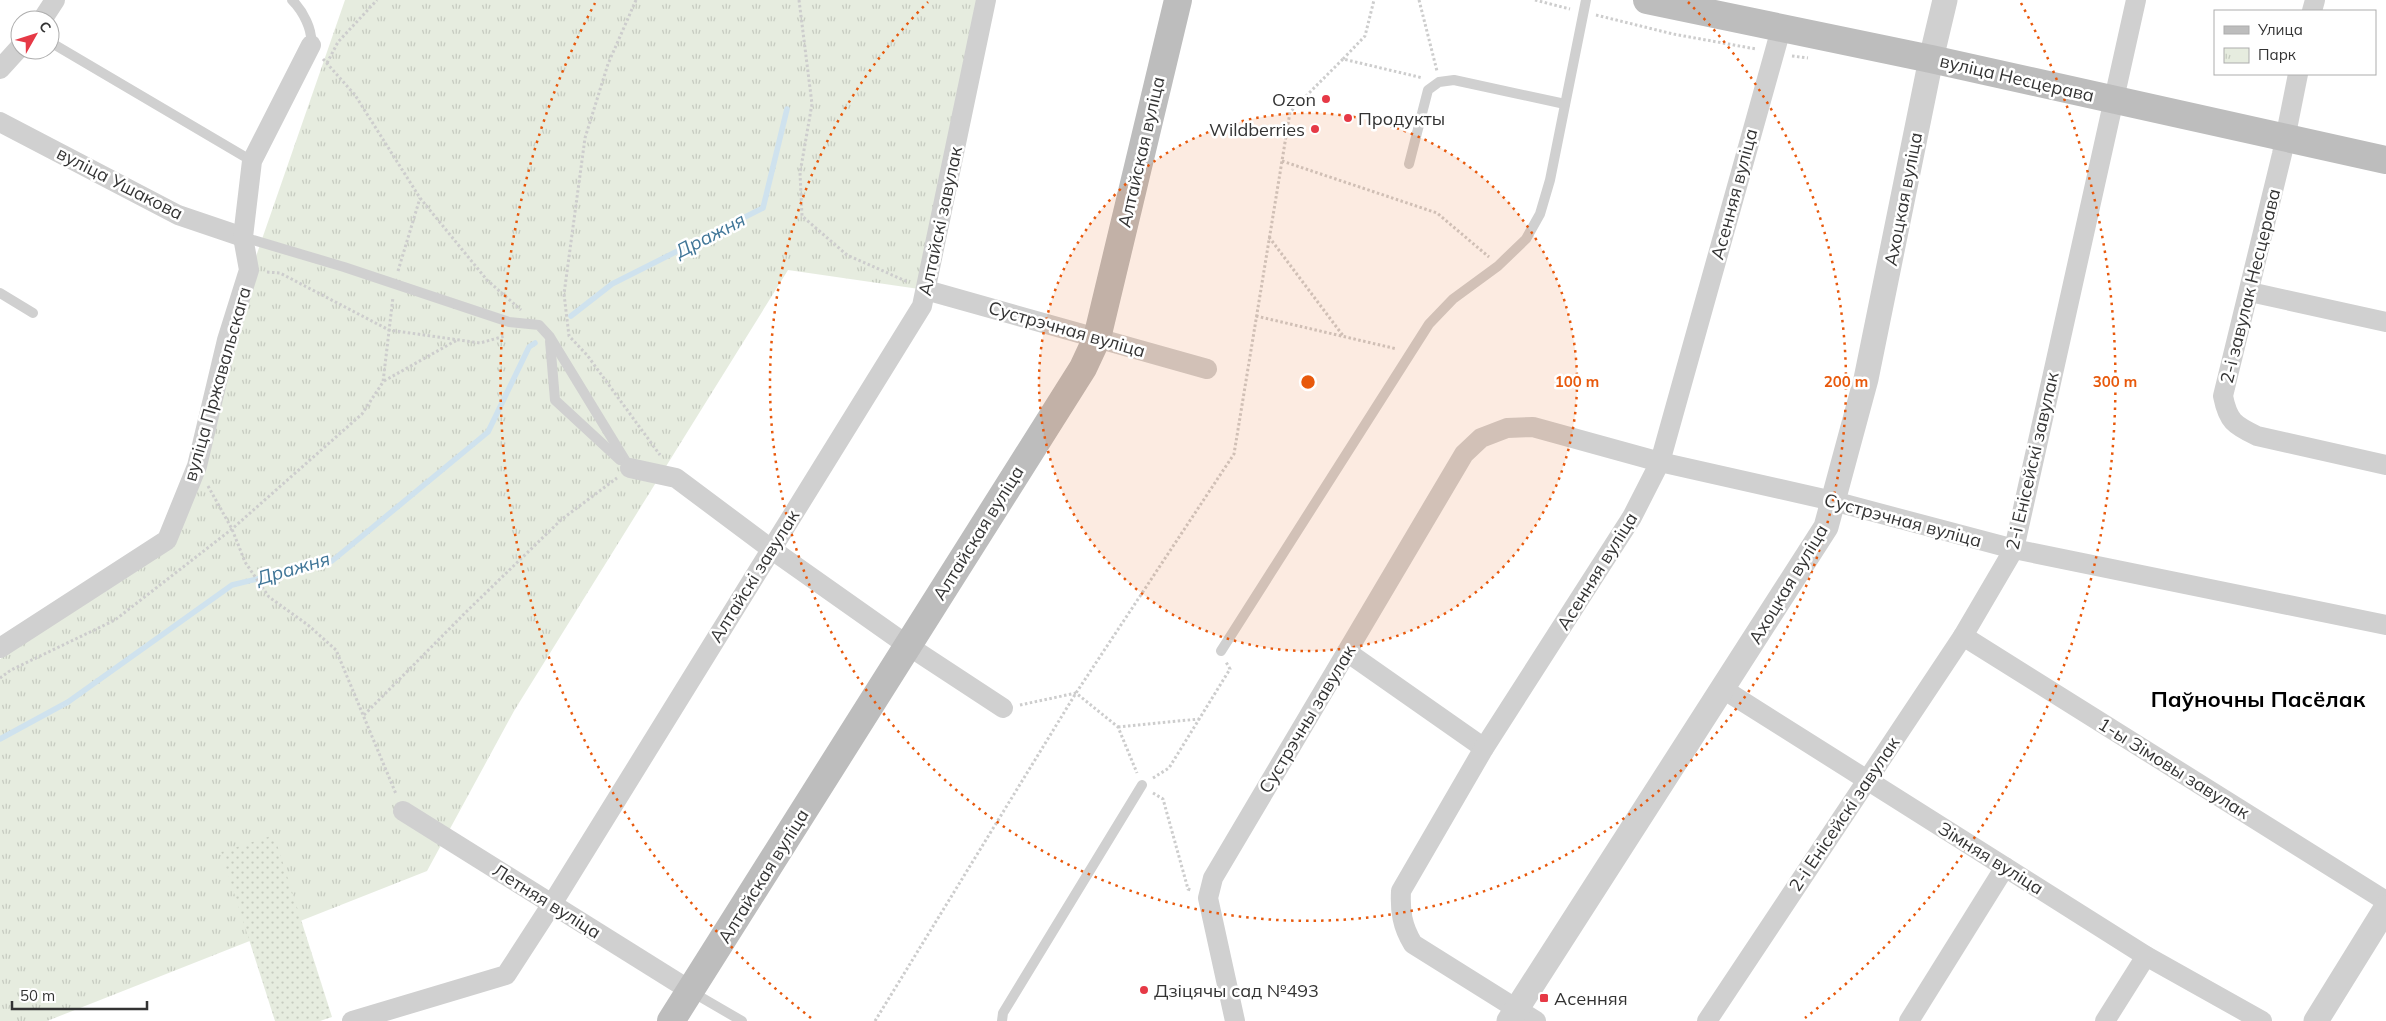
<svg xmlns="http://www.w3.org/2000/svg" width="2386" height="1021" font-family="Mulish,sans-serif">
  <defs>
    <pattern id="park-tufts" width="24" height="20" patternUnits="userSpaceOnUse" patternTransform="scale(1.25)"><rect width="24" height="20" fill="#e6ecdf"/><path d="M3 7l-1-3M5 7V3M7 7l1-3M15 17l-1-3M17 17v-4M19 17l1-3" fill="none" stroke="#c6cbc0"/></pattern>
    <pattern id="garden-dots" width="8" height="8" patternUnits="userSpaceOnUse" patternTransform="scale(1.25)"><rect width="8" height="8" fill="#e6ecdf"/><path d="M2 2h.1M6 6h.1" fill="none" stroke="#c6cbc0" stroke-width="1.8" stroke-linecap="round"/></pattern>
  </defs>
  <rect width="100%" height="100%" fill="#fff"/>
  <path fill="url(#park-tufts)" d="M345 0H988L926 290 788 270 514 711 427 871 47 1021H0V659L167 540 227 340Z"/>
  <path fill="url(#garden-dots)" d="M274 835 332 1017 320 1021H275L221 852Z"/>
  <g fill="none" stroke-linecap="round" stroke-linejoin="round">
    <g stroke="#cfe2ee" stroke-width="5.5">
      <path d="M571 316 612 284 763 208 787 109"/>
      <path d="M0 739 68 702 232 585 332 561 488 432 529 347 535 343"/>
    </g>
    <g stroke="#cdcdcd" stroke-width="3" stroke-dasharray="2.5 2.5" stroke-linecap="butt">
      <path d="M636 0 608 64 585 138 564 294 569 336 587 355 660 455"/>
      <path d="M799 0 812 104 800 173 802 216 847 255 908 282"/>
      <path d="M1419 0 1437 71"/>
      <path d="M1535 0 1570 9"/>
      <path d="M1596 15 1673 34 1756 49"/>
      <path d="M1792 56 1808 58"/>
      <path d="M323 59 355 95 420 198 487 280 521 310"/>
      <path d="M1343 59 1365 36 1374 0"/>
      <path d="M327 63 338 42 377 0"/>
      <path d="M1282 161 1437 213 1489 257"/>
      <path d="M1269 237 1344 337"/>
      <path d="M398 271 420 198"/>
      <path d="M267 272 280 273 389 330 480 343 505 336"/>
      <path d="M1256 316 1397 349"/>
      <path d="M384 381 457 340"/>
      <path d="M208 486 232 529 245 562 269 597 308 625 336 650 396 794"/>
      <path d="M0 678 11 670 115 620 232 529 362 414 383 382 393 297"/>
      <path d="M1020 705 1076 693 1118 727 1137 773"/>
      <path d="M364 715 466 612 562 519 617 478"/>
      <path d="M1118 727 1199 719"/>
      <path d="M1153 778 1169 768 1230 669 1226 662"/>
      <path d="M1153 793 1163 799 1188 889 1191 890"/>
      <path d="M875 1021 1076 693 1234 454 1290 112 1343 59 1423 78"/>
    </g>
    <g stroke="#d0d0d0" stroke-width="10">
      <path d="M292 0C303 11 313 30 311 45"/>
      <path d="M50 42 252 161"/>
      <path d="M1409 164 1428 90 1439 82 1454 80 1565 104"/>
      <path d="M243 237 344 267 509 322 539 325 550 337 630 468"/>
      <path d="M0 293 33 313"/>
      <path d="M550 341 555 400 620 460"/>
      <path d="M1221 651 1429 324 1453 299 1498 266 1526 239 1540 214 1550 180 1586 0"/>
      <path d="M692 992 742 1021"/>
      <path d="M1002 1021 1003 1013 1142 785"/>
    </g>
    <g stroke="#d0d0d0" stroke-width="20">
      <path d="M2312 11 2315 0"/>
      <path d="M42 20 55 0"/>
      <path d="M0 69 20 47"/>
      <path d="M2298 74 2282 154 2223 396C2228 421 2234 425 2257 436L2386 465"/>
      <path d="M0 122 178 215 243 237"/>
      <path d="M926 290 1207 369"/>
      <path d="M2250 292 2386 322"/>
      <path d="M630 468 676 478 771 549 907 645 1003 708"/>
      <path d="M1963 636 2386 901"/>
      <path d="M0 648 167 540 197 466 227 340 249 270 243 237 252 161 311 45"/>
      <path d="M1347 652 1484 748"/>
      <path d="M1723 689 2146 956 2262 1021"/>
      <path d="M403 811 691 991"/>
      <path d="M352 1021 506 975 552 904 922 306 986 0"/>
      <path d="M1235 1021 1208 898 1213 878 1464 454 1481 438 1507 428 1533 427 1660 462 1833 501 2014 549 2386 625"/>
      <path d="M1536 1021 1413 944C1402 926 1400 911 1401 891L1484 748 1632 517 1660 462 1781 29"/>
      <path d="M1707 1021 1963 636 2014 549 2136 0"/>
      <path d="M1909 1021 2005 867"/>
      <path d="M2105 1021 2146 956"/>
    </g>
    <g stroke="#d0d0d0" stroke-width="25">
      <path d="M1509 1021 1826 527 1866 379 1931 59 1945 0"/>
      <path d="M2316 1021 2386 908"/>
    </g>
    <g stroke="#bdbdbd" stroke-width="28">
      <path d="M1647 0 1931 59 2386 160"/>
      <path d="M671 1021 1083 368 1097 338 1178 0"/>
    </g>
  </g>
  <circle cx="1308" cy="382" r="269" fill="#e8590c" fill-opacity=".12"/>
  <g fill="none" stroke="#e8590c" stroke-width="2.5" stroke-dasharray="2.5 5">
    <circle cx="1308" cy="382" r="269"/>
    <path d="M1688 2A538 538 0 1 1 928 2"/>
    <path d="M811 1018A807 807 0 0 1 595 3M2021 3A807 807 0 0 1 1805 1018"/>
  </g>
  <g fill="#e63946" stroke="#fff" stroke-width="2">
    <circle cx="1326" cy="99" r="5"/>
    <circle cx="1348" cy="118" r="5"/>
    <circle cx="1315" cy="129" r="5"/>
    <circle cx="1144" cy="990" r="5"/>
    <rect x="1539" y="993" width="10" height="10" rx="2.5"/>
  </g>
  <g text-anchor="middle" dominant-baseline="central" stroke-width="5" stroke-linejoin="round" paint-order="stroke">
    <g font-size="18" fill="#333" stroke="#fff">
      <text transform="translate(2017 78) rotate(13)">вуліца Несцерава</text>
      <text transform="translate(1141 152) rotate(-77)">Алтайская вуліца</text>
      <text transform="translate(120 183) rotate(27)">вуліца Ушакова</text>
      <text transform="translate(1734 194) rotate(-75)">Асенняя вуліца</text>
      <text transform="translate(1903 199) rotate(-79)">Ахоцкая вуліца</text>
      <text transform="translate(940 221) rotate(-78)">Алтайскі завулак</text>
      <text transform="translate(2250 286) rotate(-76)">2-і завулак Несцерава</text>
      <text transform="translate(1067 329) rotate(16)">Сустрэчная вуліца</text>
      <text transform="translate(217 384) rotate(-74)">вуліца Пржавальскага</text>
      <text transform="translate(2032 461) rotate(-77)">2-і Енісейскі завулак</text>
      <text transform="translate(1903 520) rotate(15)">Сустрэчная вуліца</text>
      <text transform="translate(978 533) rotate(-58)">Алтайская вуліца</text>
      <text transform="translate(1597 571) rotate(-58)">Асенняя вуліца</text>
      <text transform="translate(754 576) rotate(-58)">Алтайскі завулак</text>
      <text transform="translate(1788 584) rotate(-59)">Ахоцкая вуліца</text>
      <text transform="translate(1307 719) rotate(-59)">Сустрэчны завулак</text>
      <text transform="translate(2174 768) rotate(32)">1-ы Зімовы завулак</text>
      <text transform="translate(1844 814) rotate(-56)">2-і Енісейскі завулак</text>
      <text transform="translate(1991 858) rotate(32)">Зімняя вуліца</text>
      <text transform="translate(763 876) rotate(-58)">Алтайская вуліца</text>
      <text transform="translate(547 901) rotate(32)">Летняя вуліца</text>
    </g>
    <g font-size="18" fill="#333" stroke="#fff" text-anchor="start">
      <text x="1316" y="99" text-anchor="end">Ozon</text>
      <text x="1358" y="118">Продукты</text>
      <text x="1305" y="129" text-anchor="end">Wildberries</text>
      <text x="1154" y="990">Дзіцячы сад №493</text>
      <text x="1554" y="998">Асенняя</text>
    </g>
    <g font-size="19" font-style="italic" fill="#3f7597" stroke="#fff">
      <text transform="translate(710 235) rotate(-27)">Дражня</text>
      <text transform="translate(293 568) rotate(-16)">Дражня</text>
    </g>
    <g font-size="22" font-weight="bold" fill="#000" stroke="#fff">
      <text x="2258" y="699">Паўночны Пасёлак</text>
    </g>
  </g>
  <circle cx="1308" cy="382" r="8" fill="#e8590c" stroke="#fff" stroke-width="2.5"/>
  <g font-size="15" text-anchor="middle" font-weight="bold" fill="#e8590c" stroke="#fff" stroke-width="5" stroke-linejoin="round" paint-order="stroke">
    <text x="1577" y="387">100 m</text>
    <text x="1846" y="387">200 m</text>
    <text x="2115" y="387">300 m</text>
  </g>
  <rect x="2214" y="10" width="162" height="65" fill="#ffffff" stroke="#adadad"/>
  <rect x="2224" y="26" width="25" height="8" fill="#bdbdbd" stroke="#adadad"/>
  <text x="2258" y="35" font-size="15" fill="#333333">Улица</text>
  <rect x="2224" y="48" width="25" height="15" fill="url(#park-tufts)" stroke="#adadad"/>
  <text x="2258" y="60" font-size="15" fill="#333333">Парк</text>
  <g transform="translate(35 35) rotate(51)"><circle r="24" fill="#ffffff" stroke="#adadad"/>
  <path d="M0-4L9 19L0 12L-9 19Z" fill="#e63946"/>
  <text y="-8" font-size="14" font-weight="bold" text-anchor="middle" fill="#333333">С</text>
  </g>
  <path d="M12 1001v8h135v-8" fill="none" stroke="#333333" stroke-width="2.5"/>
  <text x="20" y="1001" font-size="15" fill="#333333" stroke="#ffffff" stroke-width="4" paint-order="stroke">50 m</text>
</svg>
